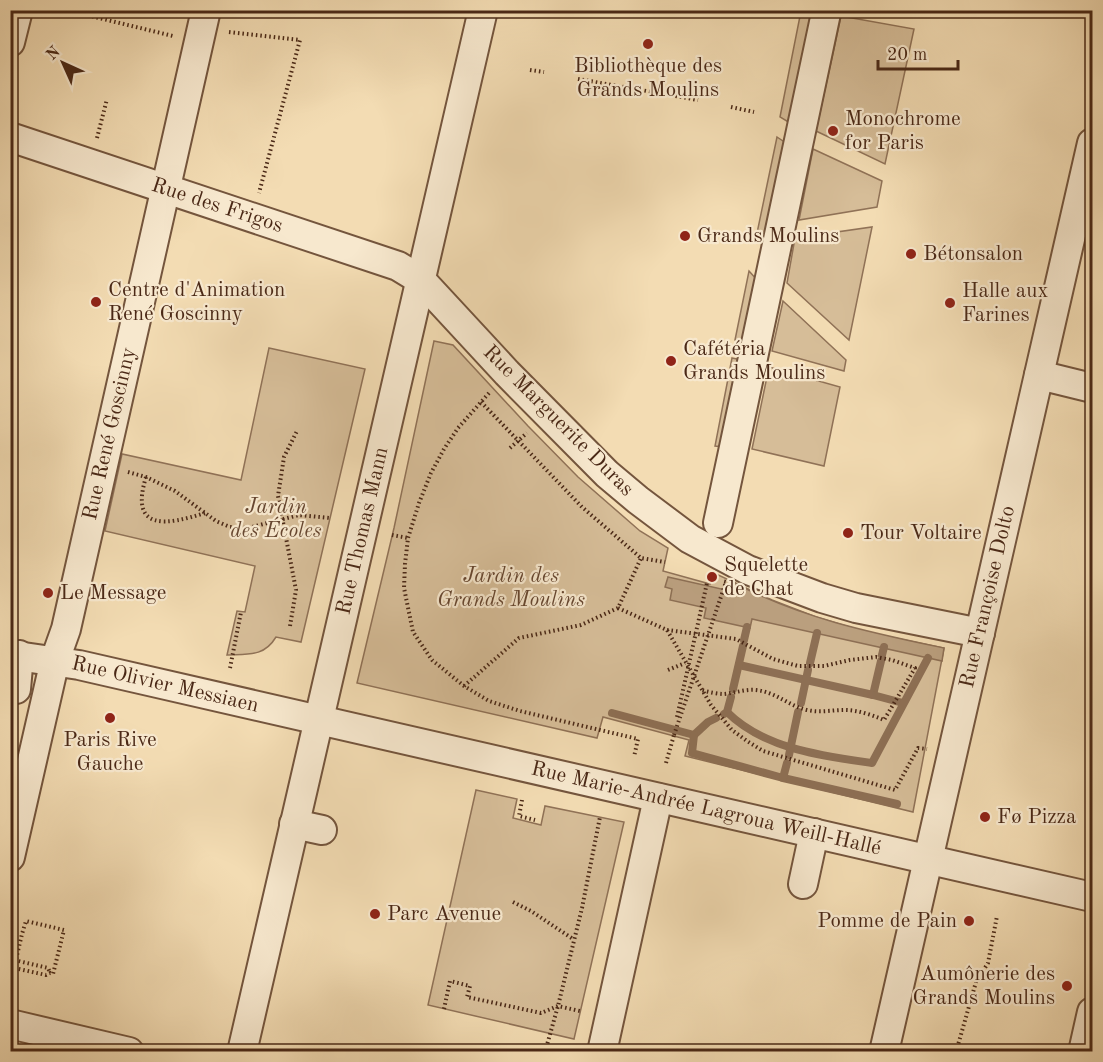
<svg xmlns="http://www.w3.org/2000/svg" width="1103" height="1062" font-family="'Old Standard TT',serif">
  <rect width="100%" height="100%" fill="#f3dcb3"/>
  <filter id="stains"><feTurbulence type="fractalNoise" baseFrequency=".00333" numOctaves="4"/><feColorMatrix values="0 0 0 0 .2 0 0 0 0 .09 0 0 0 0 .02 0 0 0 .5 -.17"/></filter>
  <radialGradient id="worn" r=".72"><stop offset=".6" stop-color="#630" stop-opacity="0"/><stop offset="1" stop-color="#630" stop-opacity=".3"/></radialGradient>
  <g fill="#d6bd98" stroke="#907257" stroke-width="1.5">
    <path d="M801 11H813L790 123 780 117Z"/>
    <path d="M841 16 914 29 885 164 816 131Z"/>
    <path d="M777 137 786 143 768 234 757 233Z"/>
    <path d="M813 149 882 181 877 207 799 220Z"/>
    <path d="M872 227 849 340 787 283 795 238Z"/>
    <path d="M749 271 758 281 745 342 735 340Z"/>
    <path d="M783 301 846 360 844 371 772 351Z"/>
    <path d="M434 341 453 345 528 426 578 477 640 531 668 548 663 571 710 584 714 573 772 600 816 617 866 632 944 648 913 812 685 756 689 740 603 717 597 738 357 683 394 528Z"/>
    <path d="M269 348 365 369 301 642 276 637C264 657 248 654 227 655L237 611 245 612 255 566 105 531 122 454 241 480Z"/>
    <path d="M732 358 742 360 724 447 715 446Z"/>
    <path d="M769 367 840 387 824 466 752 449Z"/>
    <path d="M476 790 517 799 513 818 541 825 545 806 624 822 574 1039 428 1005Z"/>
  </g>
  <path fill="#ba9f7e" stroke="#8d6f54" stroke-width="1.5" d="M668 577 730 591 735 583C800 618 873 633 944 648L942 661 752 619 750 628 704 618 706 608 670 600 672 589 665 587Z"/>
  <g fill="none" stroke-linecap="round" stroke-linejoin="round">
    <g stroke="#8d6f54" stroke-width="8">
      <path d="M744 640 747 627"/>
      <path d="M882 655 884 647"/>
      <path d="M810 663 817 633"/>
      <path d="M739 665 873 695 881 661"/>
      <path d="M733 689 743 646"/>
      <path d="M873 695 903 703"/>
      <path d="M801 703 808 670"/>
      <path d="M727 712C764 749 823 756 872 763L928 658"/>
      <path d="M612 713 694 735 708 722 716 718"/>
      <path d="M724 714 727 712 731 697"/>
      <path d="M694 735 692 753 783 778 897 804"/>
      <path d="M789 755 798 712"/>
      <path d="M783 778 787 763"/>
    </g>
    <defs>
      <g id="minor">
        <path d="M10 42 18 10"/>
        <path d="M10 137 398 266 421 280 507 373 607 474 638 500 690 539 748 570 822 598 856 608 980 633"/>
        <path d="M1039 375 1092 388"/>
        <path d="M718 523 826 13"/>
        <path d="M10 655 79 665 1092 897"/>
        <path d="M16 689 19 655"/>
        <path d="M294 824 322 830"/>
        <path d="M10 857 55 660 66 629 206 10"/>
        <path d="M803 884 814 833"/>
        <path d="M10 1024 129 1052"/>
        <path d="M242 1052 483 10"/>
        <path d="M602 1052 658 798"/>
        <path d="M884 1052 1092 143"/>
        <path d="M1083 1052 1092 1012"/>
      </g>
    </defs>
    <use href="#minor" stroke="#74553d" stroke-width="32"/>
    <g stroke="#4a2816" stroke-width="4" stroke-dasharray="1.5 3" stroke-linecap="butt">
      <path d="M66 10 173 36"/>
      <path d="M229 32 300 40 259 193"/>
      <path d="M530 70 544 72"/>
      <path d="M578 79 698 100"/>
      <path d="M731 107 754 112"/>
      <path d="M97 138 107 99"/>
      <path d="M489 393 458 428 444 449 431 473 419 503 408 538 405 564 404 588 413 632 432 660 464 686 489 701 520 711 638 739 634 757"/>
      <path d="M481 402 582 507 641 558 665 562"/>
      <path d="M510 448 527 433"/>
      <path d="M128 472 146 477 175 491 216 521 230 527 248 528 299 515 330 518"/>
      <path d="M146 477C129 532 167 525 205 513"/>
      <path d="M392 535 408 538"/>
      <path d="M618 608 667 630 711 705 732 730 747 741 763 751 895 790 918 748 927 749"/>
      <path d="M290 626 296 590 278 496 284 457 297 431"/>
      <path d="M667 630 736 639 773 659 798 666H824L850 660 876 657 892 660 915 668 884 720C872 715 858 710 844 710 832 710 820 713 807 710 789 706 776 692 756 690 745 689 735 693 724 694 717 694 709 692 701 690"/>
      <path d="M230 668 241 612"/>
      <path d="M668 670 685 663"/>
      <path d="M464 686 519 638 581 625 618 608 641 558"/>
      <path d="M666 763 674 735"/>
      <path d="M522 800 519 816 535 820"/>
      <path d="M513 902 531 911 573 939"/>
      <path d="M10 959 48 968 50 973"/>
      <path d="M10 967 46 975 50 973 53 974 64 930 26 921 22 934 13 972"/>
      <path d="M444 1009 450 981 470 986 467 997 541 1013 558 1006 580 1011"/>
      <path d="M545 1052 558 1006 582 908 600 817"/>
      <path d="M956 1052 976 982 988 963 997 916"/>
    </g>
    <use href="#minor" stroke="#f7e8ce" stroke-width="28"/>
    <g stroke="#4a2816" stroke-width="4" stroke-dasharray="1.5 3" stroke-linecap="butt">
      <path d="M677 717 707 583"/>
      <path d="M674 735 726 582 722 581"/>
    </g>
  </g>
  <g fill="#8f2418" stroke="#f7e8ce" stroke-width="2">
    <circle cx="648" cy="44" r="6"/>
    <circle cx="833" cy="131" r="6"/>
    <circle cx="685" cy="236" r="6"/>
    <circle cx="911" cy="254" r="6"/>
    <circle cx="96" cy="302" r="6"/>
    <circle cx="950" cy="303" r="6"/>
    <circle cx="671" cy="361" r="6"/>
    <circle cx="848" cy="533" r="6"/>
    <circle cx="712" cy="577" r="6"/>
    <circle cx="48" cy="593" r="6"/>
    <circle cx="110" cy="718" r="6"/>
    <circle cx="985" cy="817" r="6"/>
    <circle cx="375" cy="914" r="6"/>
    <circle cx="969" cy="921" r="6"/>
    <circle cx="1067" cy="986" r="6"/>
  </g>
  <g text-anchor="middle" dominant-baseline="central" stroke-width="4.5" stroke-linejoin="round" paint-order="stroke">
    <g font-size="21" fill="#4a2816" stroke="#f7e8ce" text-anchor="start">
      <text x="648" y="66" text-anchor="middle">Bibliothèque des<tspan x="648" dy="24">Grands Moulins</tspan></text>
      <text x="845" y="119">Monochrome<tspan x="845" dy="24">for Paris</tspan></text>
      <text x="697" y="236">Grands Moulins</text>
      <text x="923" y="254">Bétonsalon</text>
      <text x="108" y="290">Centre d'Animation<tspan x="108" dy="24">René Goscinny</tspan></text>
      <text x="962" y="291">Halle aux<tspan x="962" dy="24">Farines</tspan></text>
      <text x="683" y="349">Cafétéria<tspan x="683" dy="24">Grands Moulins</tspan></text>
      <text x="860" y="533">Tour Voltaire</text>
      <text x="724" y="565">Squelette<tspan x="724" dy="24">de Chat</tspan></text>
      <text x="60" y="593">Le Message</text>
      <text x="110" y="740" text-anchor="middle">Paris Rive<tspan x="110" dy="24">Gauche</tspan></text>
      <text x="997" y="817">Fø Pizza</text>
      <text x="387" y="914">Parc Avenue</text>
      <text x="957" y="921" text-anchor="end">Pomme de Pain</text>
      <text x="1055" y="974" text-anchor="end">Aumônerie des<tspan x="1055" dy="24">Grands Moulins</tspan></text>
    </g>
    <g font-size="21" fill="#4a2816" stroke="#f7e8ce">
      <text transform="translate(217 206) rotate(18)">Rue des Frigos</text>
      <text transform="translate(558 421) rotate(45)">Rue Marguerite Duras</text>
      <text transform="translate(110 434) rotate(-77)">Rue René Goscinny</text>
      <text transform="translate(363 531) rotate(-77)">Rue Thomas Mann</text>
      <text transform="translate(988 597) rotate(-77)">Rue Françoise Dolto</text>
      <text transform="translate(165 685) rotate(13)">Rue Olivier Messiaen</text>
      <text transform="translate(706 809) rotate(13)">Rue Marie-Andrée Lagroua Weill-Hallé</text>
    </g>
    <g font-size="21" font-style="italic" fill="#664630" stroke="#f7e8ce">
      <text x="276" y="507">Jardin<tspan x="276" dy="24">des Écoles</tspan></text>
      <text x="511" y="576">Jardin des<tspan x="511" dy="24">Grands Moulins</tspan></text>
    </g>
  </g>
  <rect width="1103" height="1062" fill="none" stroke="#f3dcb3" stroke-width="36"/>
  <rect x="12" y="12" width="1079" height="1038" fill="none" stroke="#4a2816" stroke-width="3"/>
  <rect x="18" y="18" width="1067" height="1026" fill="none" stroke="#4a2816" stroke-width="1.5"/>
  <g transform="translate(63 63) rotate(315)" stroke="#f7e8ce" stroke-width="4.5" paint-order="stroke">
  <path d="M0-4.5L10 22L0 15L-10 22Z" fill="#4a2816"/>
  <text y="-9" font-size="16" font-weight="bold" text-anchor="middle" fill="#4a2816">N</text>
  </g>
  <path d="M878 60v9h80v-9" fill="none" stroke="#4a2816" stroke-width="3"/>
  <text x="887" y="60" font-size="18" fill="#4a2816" stroke="#f7e8ce" stroke-width="4.5" paint-order="stroke">20 m</text>
  <rect width="100%" height="100%" filter="url(#stains)"/>
  <rect width="100%" height="100%" fill="url(#worn)"/>
</svg>
